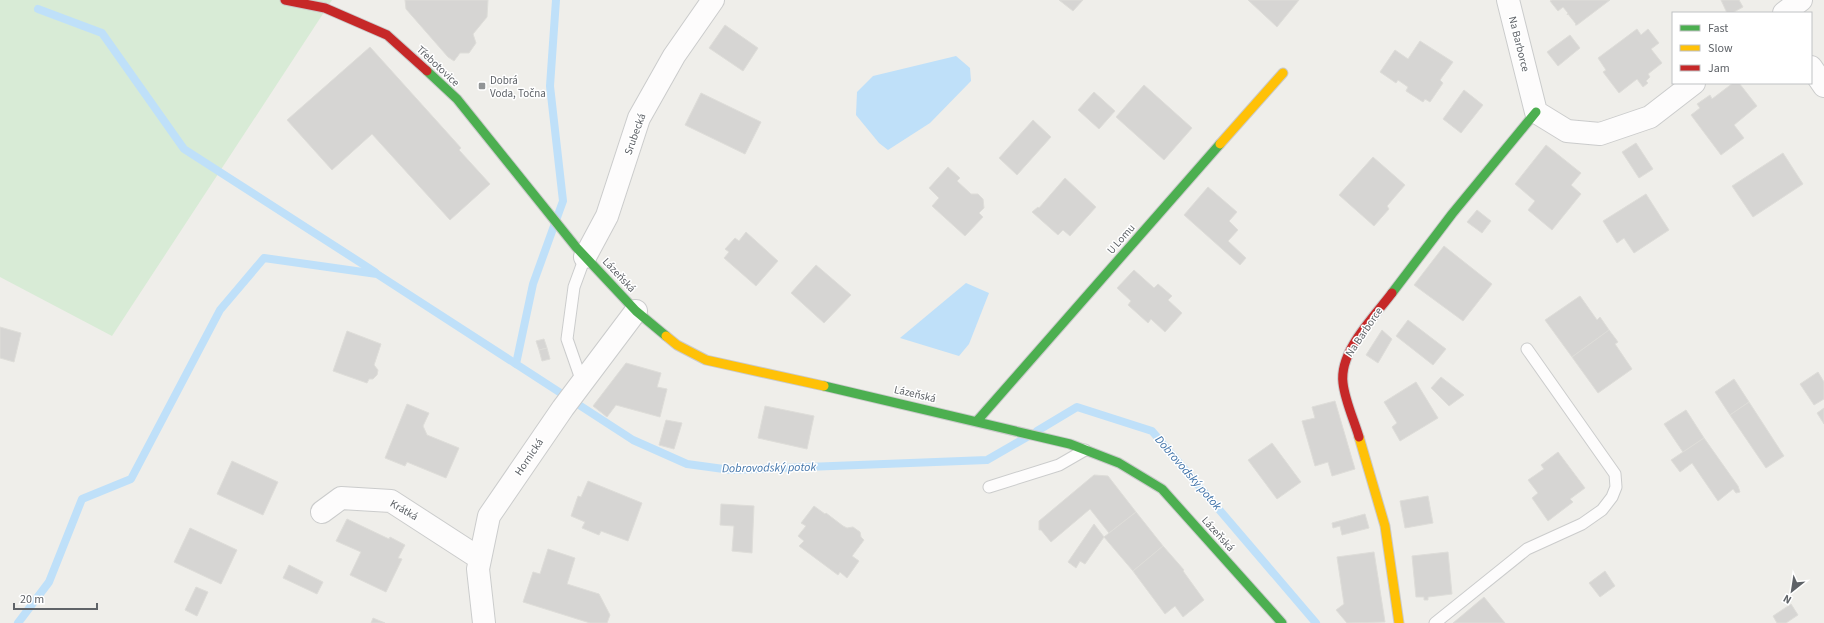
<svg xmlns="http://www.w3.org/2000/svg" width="1824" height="623" font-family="'Source Sans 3',sans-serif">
  <rect width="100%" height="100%" fill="#efeeea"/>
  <path fill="#d8ebd6" d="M0 0H332L112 336 0 277Z"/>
  <g fill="#bfe0f9">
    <path d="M956 56 970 68 971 81 930 123 888 150 879 143 856 115 857 92 873 76Z"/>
    <path d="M966 283 989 293 969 344 959 356 900 338Z"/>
  </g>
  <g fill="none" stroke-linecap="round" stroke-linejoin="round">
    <g stroke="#bfe0f9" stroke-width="8">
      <path d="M556 0 550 86 563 201 533 284 516 364 633 440 687 464 731 470 987 460 1027 437"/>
      <path d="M38 9 102 33 184 149 375 272"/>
      <path d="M1037 431 1077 407 1152 431 1316 623"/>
      <path d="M18 623 49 582 82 499 131 479 220 310 264 258 377 274 516 364"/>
    </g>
  </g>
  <g fill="#d6d5d3" stroke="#deddd9">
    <path d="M405 0H488L487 17 473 34 476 43 469 53H460L454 61 448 57 406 9Z"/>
    <path d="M1059 0H1083L1073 11Z"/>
    <path d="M1248 0H1299L1277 27Z"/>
    <path d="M1552 0H1610L1577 25H1575L1576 24 1568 14 1567 15 1568 13 1563 7 1558 11 1550 1Z"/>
    <path d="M1721 0H1739L1743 7 1732 13H1727Z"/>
    <path d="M725 25 758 48 743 71 709 48Z"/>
    <path d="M1637 29 1641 35 1648 29 1659 43 1651 49 1662 63 1648 74 1650 77 1646 81 1648 83 1643 87 1637 79 1619 93 1603 72 1606 70 1598 58Z"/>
    <path d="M1570 35 1580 48 1558 66 1547 52Z"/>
    <path d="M1420 41 1453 62 1440 80 1443 83 1430 102 1425 99 1423 102 1406 91 1408 87 1398 80 1396 83 1380 72 1395 50 1408 59Z"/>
    <path d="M370 47 461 148 459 150 490 184 450 220 372 134 332 170 287 120Z"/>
    <path d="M1733 83H1739L1757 106 1734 125 1744 138 1721 155 1691 115 1700 108 1697 104 1710 95 1712 99Z"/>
    <path d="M1144 85 1192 128 1164 160 1116 117Z"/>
    <path d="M1464 90 1483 105 1461 133 1443 119Z"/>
    <path d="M1094 92 1115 111 1099 129 1078 110Z"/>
    <path d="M701 93 761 122 745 154 685 125Z"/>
    <path d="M1033 120 1051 137 1017 175 999 158Z"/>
    <path d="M1636 143 1653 169 1639 178 1622 152Z"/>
    <path d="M1546 145 1581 173 1571 185 1581 194 1552 230 1528 210 1535 201 1515 184Z"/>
    <path d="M1783 153 1803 184 1753 217 1732 186Z"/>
    <path d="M1373 157 1405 185 1387 206 1389 209 1374 226 1339 195Z"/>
    <path d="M948 167 960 178 957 181 971 194H978L983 199 984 208 979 213 983 217 965 236 932 206 939 198 929 188Z"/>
    <path d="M1065 178 1096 207 1070 236 1063 230 1058 235 1032 212 1038 207 1039 208Z"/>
    <path d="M1208 187 1237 212 1229 221 1238 230 1228 241 1246 258 1240 265 1184 215Z"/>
    <path d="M1646 194 1669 230 1634 253 1624 238 1617 243 1603 221Z"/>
    <path d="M1477 210 1491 221 1482 233 1467 222Z"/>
    <path d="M746 232 778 261 756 286 724 258 729 252 725 249 735 238 739 241Z"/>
    <path d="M1444 246 1492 284 1463 321 1414 285Z"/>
    <path d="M816 265 851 295 824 323 791 293Z"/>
    <path d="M1134 270 1154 288 1158 284 1172 296 1168 300 1182 313 1165 332 1151 319 1148 323 1128 305 1131 301 1117 288Z"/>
    <path d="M1580 296 1597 320 1600 317 1609 330 1572 357 1545 320Z"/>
    <path d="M1408 320 1446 349 1433 365 1396 336Z"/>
    <path d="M0 327 21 333 14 362 0 358Z"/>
    <path d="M1382 330 1392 339 1378 363 1366 355Z"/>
    <path d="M1609 330 1618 342 1615 344 1632 369 1598 393 1572 357Z"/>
    <path d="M347 331 381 344 374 365 378 370 377 375 373 379H369L367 383 333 371Z"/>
    <path d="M544 339 547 348 539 350 536 341Z"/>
    <path d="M547 348 550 359 542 361 539 350Z"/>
    <path d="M626 363 661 373 657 387 667 389 660 417 616 405 607 417 593 406Z"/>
    <path d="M1818 372 1824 382V399L1814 405 1800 384Z"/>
    <path d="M1441 377 1464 395 1449 406 1431 388Z"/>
    <path d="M1734 379 1749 402 1730 415 1715 392Z"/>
    <path d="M1416 382 1438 418 1400 441 1392 427 1397 423 1384 402Z"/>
    <path d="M1335 401 1355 469 1332 476 1328 462 1315 466 1302 421 1315 418 1312 407Z"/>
    <path d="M1749 402 1784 456 1766 468 1730 415Z"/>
    <path d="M407 404 429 413 423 426 427 435 459 448 446 478 407 462 405 466 385 458Z"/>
    <path d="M765 406 814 416 807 449 758 438Z"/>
    <path d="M1824 408V424L1817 413Z"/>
    <path d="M1686 410 1704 438 1683 452 1664 424Z"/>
    <path d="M666 420 682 423 674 449 659 445Z"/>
    <path d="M1704 438 1738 486 1740 492 1736 493 1733 489 1718 501 1692 463 1680 472 1671 460Z"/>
    <path d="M1272 443 1301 482 1277 499 1248 460Z"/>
    <path d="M1558 452 1585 488 1570 499 1573 502 1548 521 1532 498 1538 493 1528 480 1544 469 1541 465Z"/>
    <path d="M232 461 278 482 263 515 217 494Z"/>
    <path d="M1094 475 1108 476 1136 512 1109 533 1090 509 1051 542 1041 530H1039V521Z"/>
    <path d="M588 481 642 503 628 541 601 531 599 535 582 528 585 522 571 516 578 496 581 497Z"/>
    <path d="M1428 496 1433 523 1405 528 1400 501Z"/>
    <path d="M721 504 754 506 752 553 732 551 734 526 720 525Z"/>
    <path d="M814 506 825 514 826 513 843 526 847 528 853 527 860 532 861 537 864 540 852 556 859 561 847 578 840 572 838 575 799 546 804 541 798 536 806 526 801 523Z"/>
    <path d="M1136 512 1163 546 1133 571 1104 537Z"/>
    <path d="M1365 514 1369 528 1342 535 1340 526 1333 528 1332 523Z"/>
    <path d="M347 519 389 539 390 537 405 545 398 558 402 559 386 592 350 575 361 552 336 541Z"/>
    <path d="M1094 524 1104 537 1085 564 1080 561 1076 568 1068 562Z"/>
    <path d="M190 528 237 550 221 584 174 562Z"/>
    <path d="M1163 546 1184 570 1183 571 1204 600 1183 617 1175 606 1165 614 1133 571Z"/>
    <path d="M548 549 575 558 567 584 599 594 610 615 607 623H590L523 602 533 572 540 574Z"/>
    <path d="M1374 552 1385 622 1347 623 1336 610 1344 604 1337 557Z"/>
    <path d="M1448 552 1452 594 1428 597V600H1424V597H1416L1412 556Z"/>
    <path d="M289 565 323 582 317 594 283 578Z"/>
    <path d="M1605 571 1615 586 1600 597 1589 583Z"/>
    <path d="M196 587 208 592 197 616 185 610Z"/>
    <path d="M1484 597 1505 623H1453Z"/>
    <path d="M1791 604 1798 615 1786 623H1777L1773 616Z"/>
    <path d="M373 618 385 623H371Z"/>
  </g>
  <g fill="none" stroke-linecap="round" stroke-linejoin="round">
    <defs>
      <g id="lane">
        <path d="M582 382 567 339 574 287 585 257"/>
        <path d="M989 487 1059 465 1085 450"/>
        <path d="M1435 623 1527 549 1582 524 1602 510 1612 497 1616 487 1615 474 1527 349"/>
      </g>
      <g id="street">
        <path d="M1508 0 1536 112 1567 131 1600 134 1650 117 1694 83"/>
        <path d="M1784 13 1801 0"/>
        <path d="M1811 67 1824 86"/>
        <path d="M585 257 607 216 639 118 674 56 713 0"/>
        <path d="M322 512 341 498 391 501 479 558"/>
        <path d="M484 623 478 569 489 516 563 408 636 311"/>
      </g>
      <g id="fast">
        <path d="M427 71 457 99 576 247 636 311 666 336"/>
        <path d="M1392 293 1452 214 1536 112"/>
        <path d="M824 386 1070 444 1119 463 1162 489 1282 623"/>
        <path d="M977 421 1220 144"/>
      </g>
      <g id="slow">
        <path d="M1220 144 1283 73"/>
        <path d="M666 336 677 345 706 360 824 386"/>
        <path d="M1359 437 1385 526 1399 623"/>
      </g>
      <g id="jam">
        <path d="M285 0 325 8 387 35 427 71"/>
        <path d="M1359 437C1354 420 1345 401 1343 383 1339 351 1374 317 1392 293"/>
      </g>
    </defs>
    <use href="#lane" stroke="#cbcccc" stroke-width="13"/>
    <use href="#street" stroke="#cbcccc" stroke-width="24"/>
    <use href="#fast" stroke="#cacacb" stroke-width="11"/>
    <use href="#slow" stroke="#cacacb" stroke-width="11"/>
    <use href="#jam" stroke="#cacacb" stroke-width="11"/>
    <use href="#lane" stroke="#fdfcfc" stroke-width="11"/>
    <use href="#street" stroke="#fdfcfc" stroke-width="22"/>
    <use href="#fast" stroke="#4caf50" stroke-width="9"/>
    <use href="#slow" stroke="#ffc107" stroke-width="9"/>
    <use href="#jam" stroke="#c62828" stroke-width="9"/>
  </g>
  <rect fill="#919496" stroke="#fff" stroke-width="1.5" x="478" y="82" width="8" height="8" rx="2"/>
  <g text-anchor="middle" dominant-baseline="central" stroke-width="3" stroke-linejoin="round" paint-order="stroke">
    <g font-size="11" fill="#5f6368" stroke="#fff">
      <text transform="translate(1519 44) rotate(76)">Na Barborce</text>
      <text transform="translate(438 66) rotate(43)">Třebotovice</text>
      <text transform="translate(635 134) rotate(-70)">Srubecká</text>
      <text transform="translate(1121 239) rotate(-49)">U Lomu</text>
      <text transform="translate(619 275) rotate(47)">Lázeňská</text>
      <text transform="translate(1364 332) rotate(-56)">Na Barborce</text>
      <text transform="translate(915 394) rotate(13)">Lázeňská</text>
      <text transform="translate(529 457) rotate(-56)">Hornická</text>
      <text transform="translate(404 510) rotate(30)">Krátká</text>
      <text transform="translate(1218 534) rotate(48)">Lázeňská</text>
    </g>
    <g font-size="11" fill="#5f6368" stroke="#fff" text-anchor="start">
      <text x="490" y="80">Dobrá<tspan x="490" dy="13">Voda, Točna</tspan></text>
    </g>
    <g font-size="12" font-style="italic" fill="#4174aa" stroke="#fff">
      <text transform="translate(769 468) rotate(-1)">Dobrovodský potok</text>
      <text transform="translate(1188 473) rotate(49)">Dobrovodský potok</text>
    </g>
  </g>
  <rect x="1672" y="12" width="140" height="72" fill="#ffffff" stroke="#bfc1c3"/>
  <rect x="1680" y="25" width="20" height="6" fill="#4caf50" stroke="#bfc1c3"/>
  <text x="1708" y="32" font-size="12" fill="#5f6368">Fast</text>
  <rect x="1680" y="45" width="20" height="6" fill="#ffc107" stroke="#bfc1c3"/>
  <text x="1708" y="52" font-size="12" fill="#5f6368">Slow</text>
  <rect x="1680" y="65" width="20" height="6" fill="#c62828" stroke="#bfc1c3"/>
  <text x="1708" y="72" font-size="12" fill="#5f6368">Jam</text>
  <g transform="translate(1792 591) rotate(210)" stroke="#ffffff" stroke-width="3" paint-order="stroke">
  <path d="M0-3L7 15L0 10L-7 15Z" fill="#5f6368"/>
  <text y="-6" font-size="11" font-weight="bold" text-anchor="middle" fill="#5f6368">N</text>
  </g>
  <path d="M14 603v6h83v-6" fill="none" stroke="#5f6368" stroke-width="2"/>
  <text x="20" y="603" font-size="12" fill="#5f6368" stroke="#ffffff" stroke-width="3" paint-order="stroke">20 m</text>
</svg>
